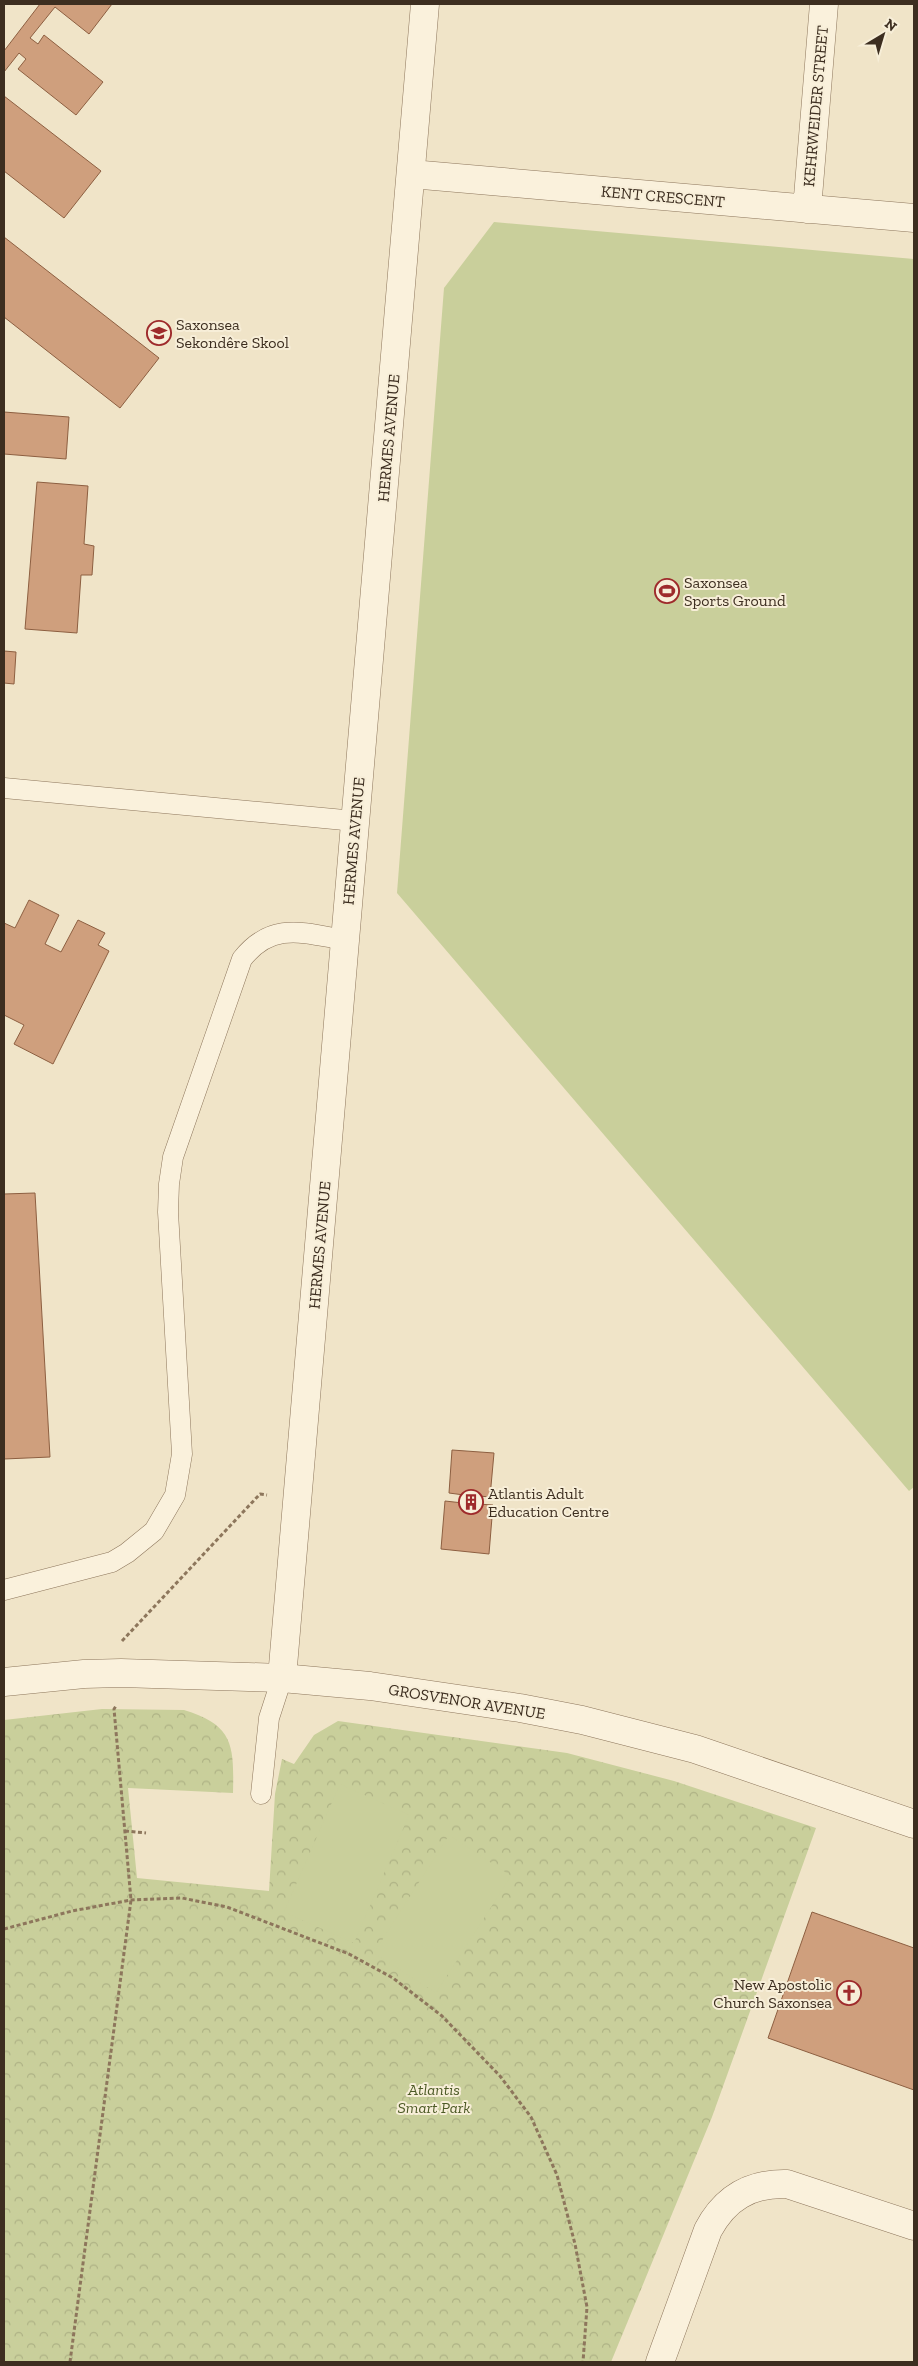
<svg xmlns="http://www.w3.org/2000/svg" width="918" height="2366" viewBox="0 0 918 2366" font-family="'Zilla Slab',serif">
<defs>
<pattern id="park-crowns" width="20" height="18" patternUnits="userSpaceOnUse" patternTransform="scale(1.25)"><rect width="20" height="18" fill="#c9cf9b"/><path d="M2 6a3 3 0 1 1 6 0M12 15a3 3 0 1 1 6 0" fill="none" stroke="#aeb285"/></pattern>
</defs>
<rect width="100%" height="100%" fill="#f0e4c8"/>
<path fill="url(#park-crowns)" d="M102 1709 184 1710C234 1725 234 1746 233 1793L128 1788 137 1878 269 1891 275 1794 282 1759 294 1764 314 1735 338 1721 567 1753 674 1781 816 1828 712 2117 611 2362H4V1720Z"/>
<path fill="#c9cf9b" d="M494 222 914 259V1487L909 1491 397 893 444 288Z
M340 1784 409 1815 354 1943 284 1912Z
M449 1835 511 1876 436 1993 374 1953Z"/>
<path fill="#cf9f7d" stroke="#8d5f41" d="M40 4H112L89 34 55 7 30 38 38 44 44 35 103 82 76 115 18 69 26 59 19 53 4 72V51Z
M4 96 101 171 64 218 4 171Z
M4 237 159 358 120 408 4 317Z
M4 412 69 417 66 459 4 454Z
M37 482 88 486 84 544 94 546 92 575H81L77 633 25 629Z
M4 651 16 652 14 684 4 683Z
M29 900 59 915 45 944 61 952 78 920 105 933 98 945 109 951 53 1064 14 1044 24 1025 4 1015V923L15 928Z
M35 1193 50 1457 4 1459V1194Z
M452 1450 494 1453 490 1497 479 1496 478 1504 493 1505 489 1554 441 1549 445 1501 463 1503 464 1495 449 1493Z
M812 1912 914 1948V2090L768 2038Z"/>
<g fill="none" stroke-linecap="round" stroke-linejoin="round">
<defs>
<path id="service" d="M4 788 355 821
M4 1590 112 1562 127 1553 154 1531 175 1495 182 1454 168 1212 169 1184 173 1157 242 959C272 921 303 933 345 940
M261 1794 269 1718 282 1678"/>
<path id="minor" d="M411 174 914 218
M807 209 824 4
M282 1678 425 4
M660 2362 708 2230C725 2198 750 2183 787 2184L914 2226"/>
<path id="tertiary" d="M4 1682 84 1674 121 1673 282 1678 370 1686 520 1708 582 1720 695 1749 914 1824"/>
</defs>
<use href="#service" stroke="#8d765c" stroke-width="21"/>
<use href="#minor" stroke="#8d765c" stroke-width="29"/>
<use href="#tertiary" stroke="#8d765c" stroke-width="29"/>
<path stroke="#8d765c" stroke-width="3" stroke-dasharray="4 2.5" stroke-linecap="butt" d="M122 1641 260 1494 267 1495
M125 1831 146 1833
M4 1929 72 1911 131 1900 182 1898 227 1907 349 1954 393 1978 442 2016 500 2076 531 2117 557 2175 575 2244 587 2307 583 2362
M70 2362 131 1900 114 1709 116 1706"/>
<use href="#service" stroke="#faf1dc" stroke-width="20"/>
<use href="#minor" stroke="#faf1dc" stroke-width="28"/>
<use href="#tertiary" stroke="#faf1dc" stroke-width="28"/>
</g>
<defs>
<symbol id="school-ring" viewBox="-11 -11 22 22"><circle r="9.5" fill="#f7eed8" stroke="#9e2a2b" stroke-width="1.5"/><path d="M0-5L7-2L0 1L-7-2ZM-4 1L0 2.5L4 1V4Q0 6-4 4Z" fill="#9e2a2b"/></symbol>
<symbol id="stadium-ring" viewBox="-11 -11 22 22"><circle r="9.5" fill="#f7eed8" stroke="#9e2a2b" stroke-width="1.5"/><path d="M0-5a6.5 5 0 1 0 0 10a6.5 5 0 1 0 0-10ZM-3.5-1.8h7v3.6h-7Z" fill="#9e2a2b"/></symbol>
<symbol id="building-ring" viewBox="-11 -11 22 22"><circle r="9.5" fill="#f7eed8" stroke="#9e2a2b" stroke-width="1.5"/><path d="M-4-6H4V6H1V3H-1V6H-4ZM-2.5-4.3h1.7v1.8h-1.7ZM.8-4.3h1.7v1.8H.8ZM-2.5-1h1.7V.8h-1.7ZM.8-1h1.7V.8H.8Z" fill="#9e2a2b"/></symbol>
<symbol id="church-ring" viewBox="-11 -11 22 22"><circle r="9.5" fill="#f7eed8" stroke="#9e2a2b" stroke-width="1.5"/><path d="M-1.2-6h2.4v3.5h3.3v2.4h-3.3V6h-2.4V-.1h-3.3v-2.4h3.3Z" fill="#9e2a2b"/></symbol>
</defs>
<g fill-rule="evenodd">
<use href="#school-ring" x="145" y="319" width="28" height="28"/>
<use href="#stadium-ring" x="653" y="577" width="28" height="28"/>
<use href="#building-ring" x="457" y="1488" width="28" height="28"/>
<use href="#church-ring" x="835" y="1979" width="28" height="28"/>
</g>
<g text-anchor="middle" stroke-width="4" stroke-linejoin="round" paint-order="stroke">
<g font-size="16" fill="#3d2e20" stroke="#f7eed8">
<text transform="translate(815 106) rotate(-85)" y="6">KEHRWEIDER STREET</text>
<text transform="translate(663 196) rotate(5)" y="6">KENT CRESCENT</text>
<text transform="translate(388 438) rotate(-85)" y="6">HERMES AVENUE</text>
<text transform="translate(353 841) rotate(-85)" y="6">HERMES AVENUE</text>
<text transform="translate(319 1245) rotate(-85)" y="6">HERMES AVENUE</text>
<text transform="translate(467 1701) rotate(9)" y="6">GROSVENOR AVENUE</text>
</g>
<g font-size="16" fill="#3d2e20" stroke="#f7eed8" text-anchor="start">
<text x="176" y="330">Saxonsea<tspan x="176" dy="18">Sekondêre Skool</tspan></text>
<text x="684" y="588">Saxonsea<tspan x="684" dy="18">Sports Ground</tspan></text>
<text x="488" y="1499">Atlantis Adult<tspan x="488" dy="18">Education Centre</tspan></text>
<text x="832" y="1990" text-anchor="end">New Apostolic<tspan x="832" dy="18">Church Saxonsea</tspan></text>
</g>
<g font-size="16" font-style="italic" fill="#4d5a26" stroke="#f7eed8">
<text x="434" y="2095">Atlantis<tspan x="434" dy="18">Smart Park</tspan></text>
</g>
</g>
<rect width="918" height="2366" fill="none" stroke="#3d2e20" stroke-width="10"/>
<g transform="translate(883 35) rotate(38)" stroke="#f7eed8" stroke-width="4" paint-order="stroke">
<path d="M0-4L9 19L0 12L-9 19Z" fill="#3d2e20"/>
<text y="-8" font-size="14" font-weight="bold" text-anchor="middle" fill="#3d2e20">N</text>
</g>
</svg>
